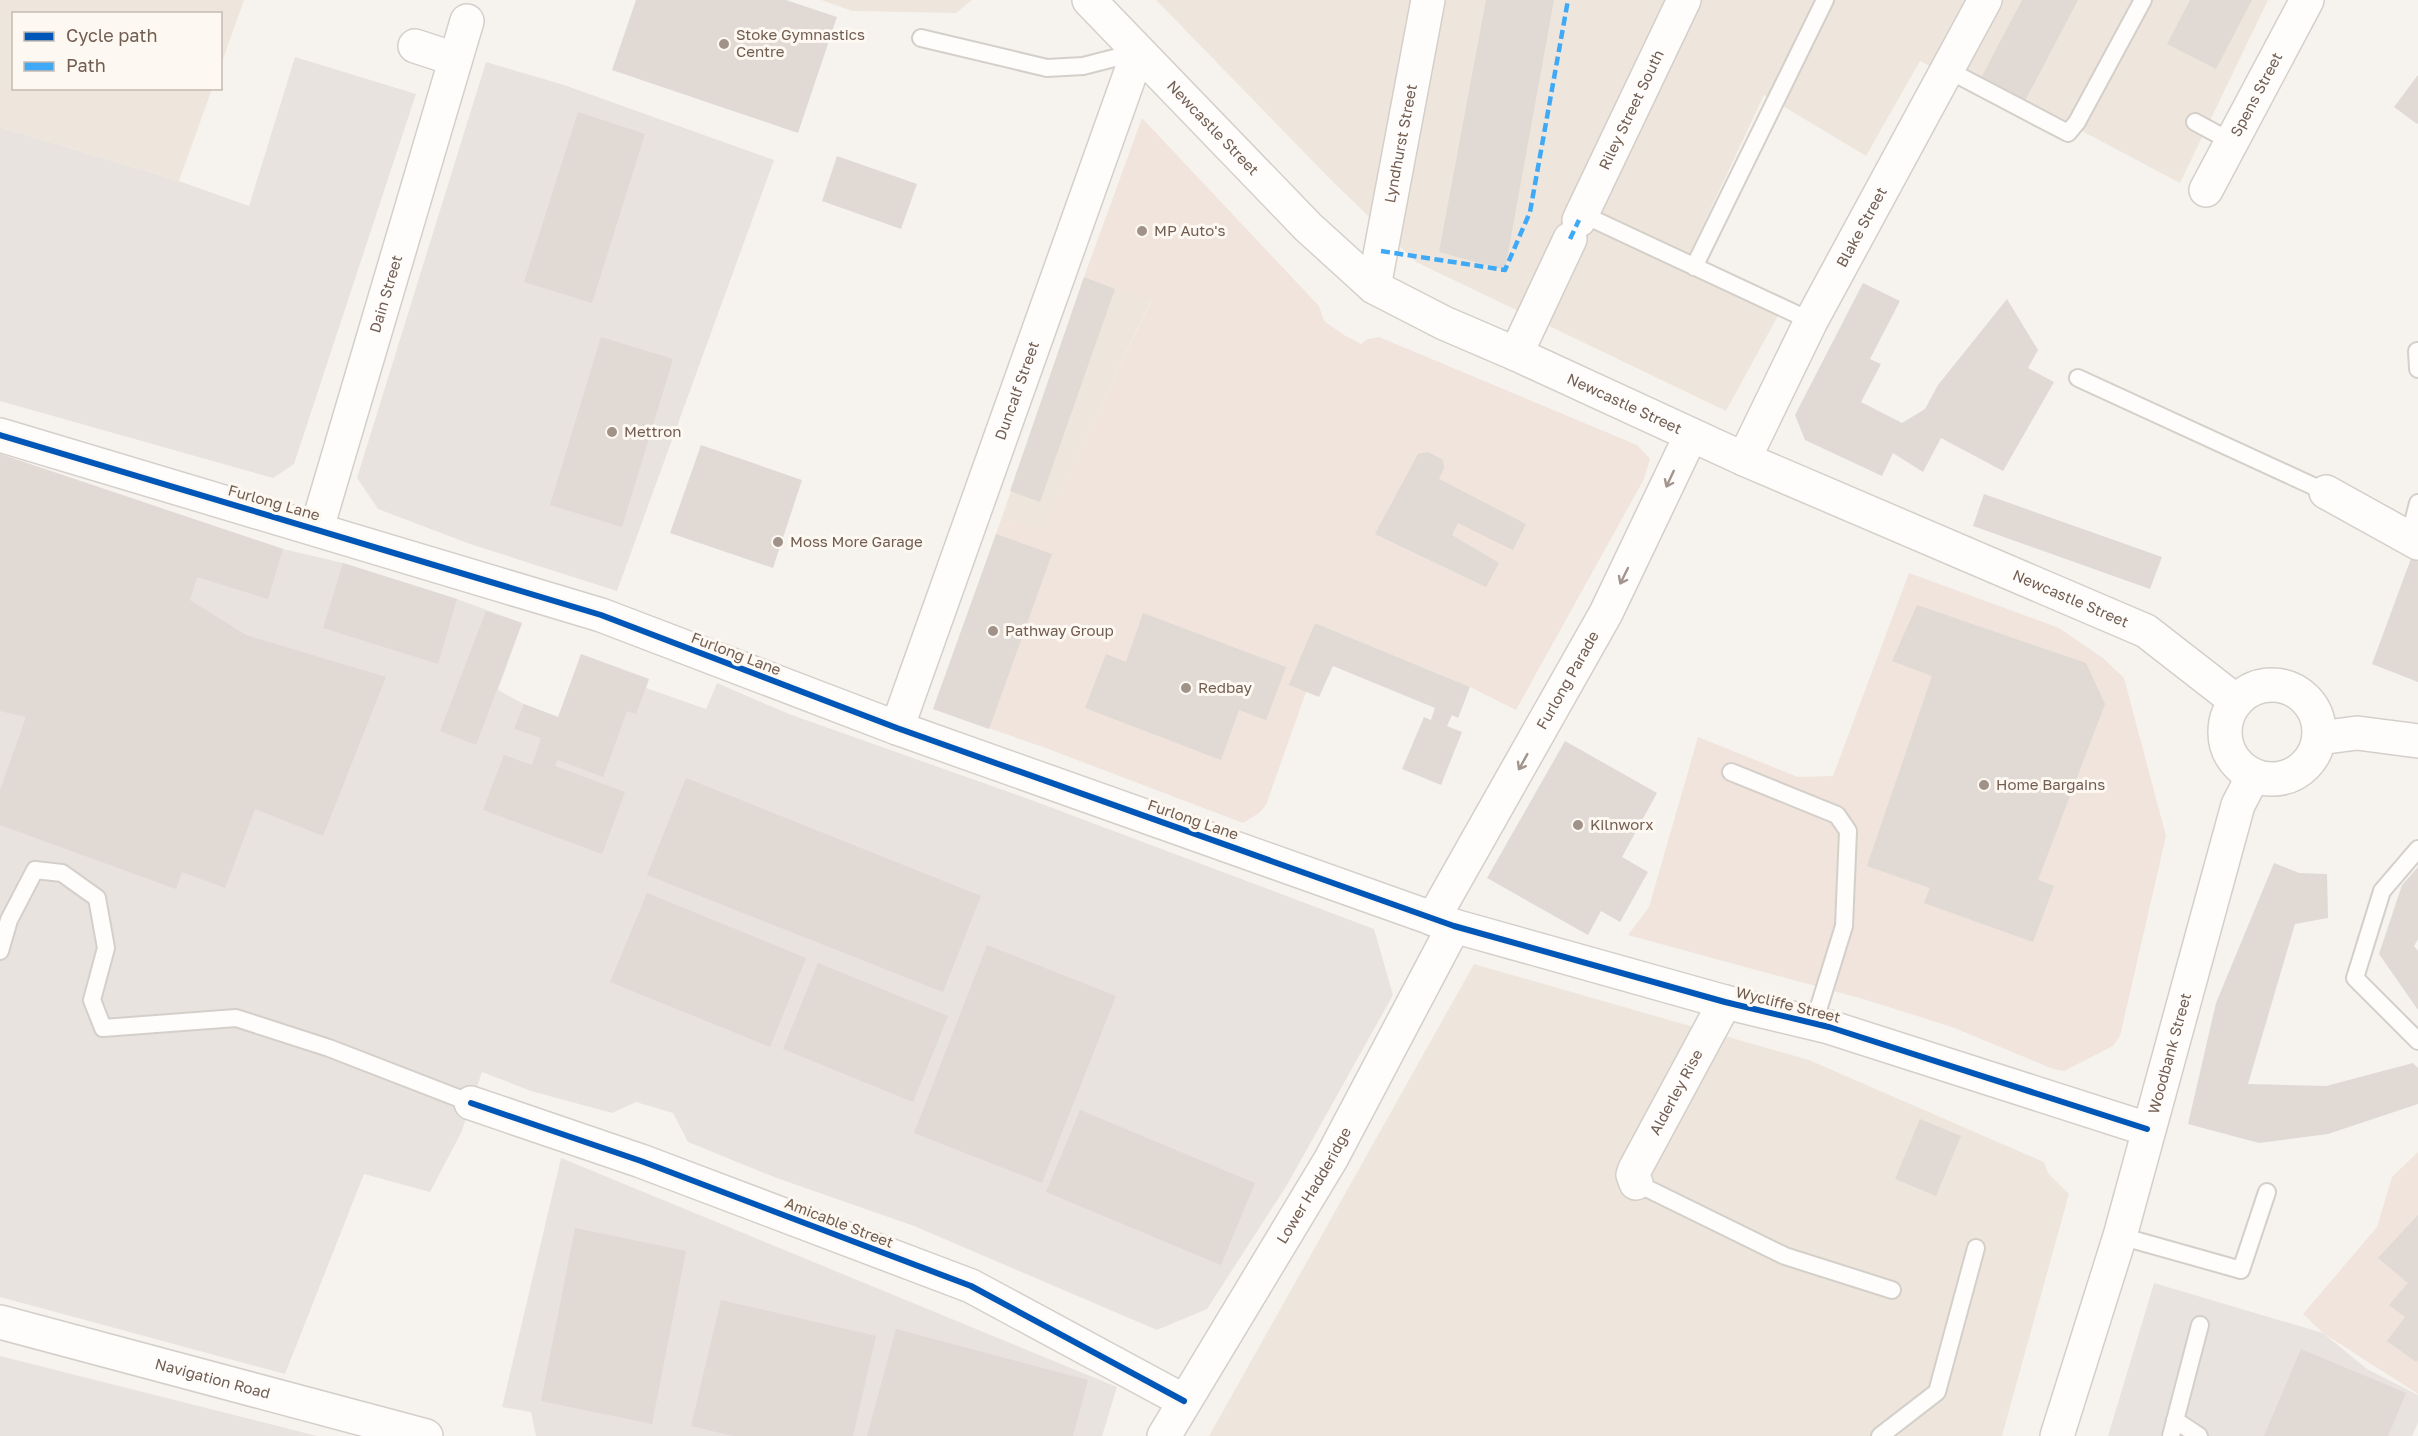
<svg xmlns="http://www.w3.org/2000/svg" width="2418" height="1436" viewBox="0 0 2418 1436" font-family="'Golos Text',sans-serif">
<rect width="100%" height="100%" fill="#f6f3ee"/>
<path fill="#eee6dd" d="M0 0H244L221 65 220 14H14V88L212 89 179 181 0 127Z
M821 0H972L956 13 852 11Z
M1156 0H2268L2180 183 2080 130 2073 142 1920 61 1866 156 1764 95 1683 268 1780 312 1726 411 1416 262 1332 181Z
M1084 277 1151 300 1042 531 1002 517Z
M1474 964 1809 1060 2044 1162 2048 1173 2069 1194 2002 1436H1209Z"/>
<path fill="#f0e4dd" d="M1142 118 1319 306 1324 321 1344 335 1361 344 1368 339 1379 337 1637 445 1650 459 1644 479 1516 710 1470 687 1315 623 1306 692 1266 805 1259 813 1243 823 1043 747 933 709 1002 517 1042 530 1151 301 1084 277Z
M1909 573 2059 628 2103 658 2124 678 2166 836 2120 1036 2113 1046 2064 1071 2053 1069 1952 1027 1863 999 1628 935 1649 907 1698 737 1798 777 1833 776Z
M2418 1152V1394L2323 1333 2303 1314 2377 1227 2392 1177Z"/>
<path fill="#e8e3df" d="M295 57 416 94 294 464 273 478 0 401V127L179 181 249 206Z
M486 62 564 85 774 160 617 591 470 544 378 509 357 478Z
M0 454 283 549 343 563 457 599 522 623 498 690 524 704 558 717 649 679 646 688 706 709 717 683 789 714 1034 801 1374 929 1393 995 1287 1185 1207 1309 1157 1330 914 1226 774 1177 688 1142 673 1113 636 1102 612 1113 531 1091 482 1072 461 1133 430 1192 364 1174 285 1374 0 1297Z
M561 1158 1117 1387 1102 1436H536L531 1412 502 1407Z
M2154 1283 2323 1333 2367 1369 2418 1395V1423L2412 1436H2108Z
M0 1356 317 1436H0Z"/>
<path fill="#e0d9d4" d="M636 0H786L837 17 798 133 612 70Z
M1486 0H1554L1505 270 1439 252Z
M2022 0H2078L2025 101 1981 78Z
M2190 0H2252L2216 69 2167 44Z
M2418 75V123L2417 124 2394 107Z
M578 112 645 134 592 303 524 282Z
M837 156 917 184 901 229 822 201Z
M1084 277 1115 289 1040 502 1010 491Z
M1863 283 1900 301 1870 359 1881 364 1861 402 1902 423 1925 409 1938 385 2007 299 2038 350 2028 368 2054 382 2003 471 1941 438 1923 472 1893 453 1882 476 1805 440 1795 415Z
M601 337 673 359 622 527 550 505Z
M701 445 802 480 773 568 670 533Z
M1428 452 1443 460 1444 468 1439 479 1526 524 1513 550 1458 523 1452 535 1499 563 1486 587 1375 534 1418 454Z
M0 454 283 549 268 599 197 577 190 600 246 635 386 677 323 836 255 809 225 888 182 872 176 889 0 825V790L26 717 0 711Z
M1984 494 2162 557 2150 589 1973 526Z
M996 534 1052 554 989 729 933 709Z
M2413 553 2418 555V682L2372 664Z
M343 563 457 599 438 664 323 628Z
M1917 605 2086 663 2105 704 2038 880 2054 886 2033 942 1924 903 1930 888 1867 866 1932 676 1892 661Z
M486 611 522 623 476 745 440 731Z
M1143 613 1286 667 1266 720 1239 710 1221 760 1085 708 1106 654 1126 662Z
M1315 623 1470 687 1458 718 1452 715 1447 726 1462 732 1441 785 1402 769 1424 717 1431 720 1435 708 1333 666 1319 697 1289 685Z
M581 654 649 679 636 714 627 711 603 777 558 760 555 766 625 792 602 854 483 810 504 755 532 765 541 738 514 729 524 704 558 717Z
M1565 741 1657 793 1622 857 1648 872 1620 922 1601 911 1588 935 1487 878Z
M686 778 981 896 943 992 647 875Z
M2274 863 2299 873 2327 874 2328 918 2295 924 2248 1084 2326 1086 2413 1063 2418 1068V1104L2328 1134 2259 1143 2188 1124 2216 1003Z
M2418 867V939L2414 946 2418 951V1010L2379 954 2402 885Z
M647 893 806 958 770 1047 610 982Z
M987 945 1116 996 1042 1183 914 1133Z
M818 963 948 1016 913 1102 783 1049Z
M1080 1110 1255 1183 1221 1265 1046 1192Z
M1920 1119 1961 1136 1936 1196 1895 1179Z
M2418 1215V1360L2416 1362 2387 1341 2405 1317 2389 1305 2408 1283 2378 1258Z
M575 1228 686 1251 652 1424 541 1401Z
M721 1300 876 1336 853 1436H733L691 1426Z
M896 1329 1088 1380 1073 1436H867Z
M2301 1349 2406 1393 2388 1436H2264Z"/>
<g fill="none" stroke-linecap="round" stroke-linejoin="round">
<defs>
<path id="service" d="M921 38 1047 68 1083 66 1138 52
M1948 70 2068 133 2077 122 2143 0
M2195 122 2232 142
M1582 214 1811 321
M1694 267 1825 0
M2417 351 2418 369
M2078 378 2326 492
M2409 538 2418 503
M1731 772 1837 815 1848 831 1844 926 1814 1023
M2418 849 2382 891 2355 978 2418 1041
M0 951 9 920 35 870 62 873 97 898 106 948 92 1000 103 1028 236 1018 329 1048 471 1103
M1636 1183 1785 1256 1892 1290
M2120 1236 2241 1270 2267 1192
M2175 1420 2199 1436
M1880 1436 1937 1392 1976 1248
M2171 1436 2200 1325"/>
<g id="minor">
<path d="M415 46 455 59"/>
<path id="s1" d="M2206 190 2307 0"/>
<path id="s2" d="M1579 220 1684 0"/>
<path id="s3" d="M1374 287 1428 0"/>
<path d="M1516 354 1570 239"/>
<path d="M0 435 601 615 897 728 1454 926 1725 1002 1829 1027 2147 1129"/>
<path id="s4" d="M1744 459 1811 321 1985 0"/>
<path d="M2326 492 2418 543"/>
<path id="s5" d="M317 528 467 21"/>
<path id="s6" d="M897 728 1138 52"/>
<path id="s7" d="M1433 919 1606 613 1691 435"/>
<path d="M471 1103 641 1161 971 1286 1184 1401"/>
<path id="s8" d="M1636 1183 1633 1175 1635 1169 1725 1002"/>
<path id="s9" d="M0 1322 426 1436"/>
<path id="s10" d="M1164 1436 1331 1159 1454 926"/>
</g>
<g id="secondary">
<path id="s11" d="M1089 0 1308 227 1374 287 1444 323 1516 354 1744 459 2146 631 2236 701"/>
<circle cx="2272" cy="732" r="47"/>
<path d="M2319 738 2357 733 2418 741"/>
<path id="s12" d="M2057 1436 2120 1236 2238 805 2253 776"/>
</g>
</defs>
<use href="#service" stroke="#d4cfc9" stroke-width="20"/>
<use href="#minor" stroke="#d4cfc9" stroke-width="36"/>
<use href="#secondary" stroke="#d4cfc9" stroke-width="36"/>
<use href="#service" stroke="#fefdfc" stroke-width="16"/>
<use href="#minor" stroke="#fefdfc" stroke-width="33"/>
<use href="#secondary" stroke="#fefdfc" stroke-width="33"/>
<path stroke="#3fa9f5" stroke-width="4.5" stroke-dasharray="9 4.5" stroke-linecap="butt" d="M1570 239 1579 220
M1381 251 1505 270 1530 212 1568 0"/>
<defs>
<path id="cycleway" d="M0 435 601 615 897 728 1454 926 1725 1002 1829 1027 2147 1129
M471 1103 641 1161 971 1286 1184 1401"/>
</defs>
<use href="#cycleway" stroke="#fdf8f1" stroke-width="10"/>
<use href="#cycleway" stroke="#0057b8" stroke-width="6"/>
</g>
<defs><path id="oneway-shaft" d="M-6 0H5M1.5-3L5.5 0L1.5 3" fill="none" stroke-width="1.6" stroke-linecap="round" stroke-linejoin="round" transform="scale(1.5)"/></defs>
<g stroke="#a3958d">
<use href="#oneway-shaft" transform="translate(1670 479) rotate(115)"/>
<use href="#oneway-shaft" transform="translate(1624 576) rotate(116)"/>
<use href="#oneway-shaft" transform="translate(1523 762) rotate(119)"/>
</g>
<g fill="#a09288" stroke="#fdf8f1" stroke-width="2">
<circle cx="724" cy="44" r="6"/>
<circle cx="1142" cy="231" r="6"/>
<circle cx="612" cy="432" r="6"/>
<circle cx="778" cy="542" r="6"/>
<circle cx="993" cy="631" r="6"/>
<circle cx="1186" cy="688" r="6"/>
<circle cx="1984" cy="785" r="6"/>
<circle cx="1578" cy="825" r="6"/>
</g>
<g text-anchor="middle" stroke-width="6" stroke-linejoin="round" paint-order="stroke">
<g font-size="15" fill="#725d51" stroke="#fdf8f1" text-anchor="start">
<text x="736" y="40">Stoke Gymnastics<tspan x="736" dy="17">Centre</tspan></text>
<text x="1154" y="236">MP Auto's</text>
<text x="624" y="437">Mettron</text>
<text x="790" y="547">Moss More Garage</text>
<text x="1005" y="636">Pathway Group</text>
<text x="1198" y="693">Redbay</text>
<text x="1996" y="790">Home Bargains</text>
<text x="1590" y="830">Kilnworx</text>
</g>
<g font-size="15" fill="#725d51" stroke="#fdf8f1">
<text dy="5" stroke="none"><textPath href="#s1" startOffset="108">Spens Street</textPath></text>
<text dy="5" stroke="none"><textPath href="#s2" startOffset="122">Riley Street South</textPath></text>
<text dy="5" stroke="none"><textPath href="#s11" startOffset="178">Newcastle Street</textPath></text>
<text dy="5" stroke="none"><textPath href="#s3" startOffset="146">Lyndhurst Street</textPath></text>
<text dy="5" stroke="none"><textPath href="#s4" startOffset="260">Blake Street</textPath></text>
<text dy="5" stroke="none"><textPath href="#s5" startOffset="244">Dain Street</textPath></text>
<text dy="5" stroke="none"><textPath href="#s6" startOffset="358">Duncalf Street</textPath></text>
<text dy="5" stroke="none"><textPath href="#s11" startOffset="681">Newcastle Street</textPath></text>
<text transform="translate(274 503) rotate(16)" y="5">Furlong Lane</text>
<text dy="5" stroke="none"><textPath href="#s11" startOffset="1168">Newcastle Street</textPath></text>
<text transform="translate(736 654) rotate(21)" y="5">Furlong Lane</text>
<text dy="5" stroke="none"><textPath href="#s7" startOffset="274">Furlong Parade</textPath></text>
<text transform="translate(1193 820) rotate(19)" y="5">Furlong Lane</text>
<text transform="translate(1788 1005) rotate(14)" y="5">Wycliffe Street</text>
<text dy="5" stroke="none"><textPath href="#s12" startOffset="399">Woodbank Street</textPath></text>
<text dy="5" stroke="none"><textPath href="#s8" startOffset="102">Alderley Rise</textPath></text>
<text dy="5" stroke="none"><textPath href="#s10" startOffset="292">Lower Hadderidge</textPath></text>
<text transform="translate(839 1223) rotate(21)" y="5">Amicable Street</text>
<text dy="5" stroke="none"><textPath href="#s9" startOffset="220">Navigation Road</textPath></text>
</g>
</g>
<rect x="12" y="12" width="210" height="78" fill="#fdf8f1" stroke="#c5bab1" stroke-width="1.5"/>
<rect x="24" y="32" width="30" height="9" fill="#0057b8" stroke="#c5bab1" stroke-width="1.5"/>
<text x="66" y="42" font-size="18" fill="#725d51">Cycle path</text>
<rect x="24" y="62" width="30" height="9" fill="#3fa9f5" stroke="#c5bab1" stroke-width="1.5"/>
<text x="66" y="72" font-size="18" fill="#725d51">Path</text>
</svg>
